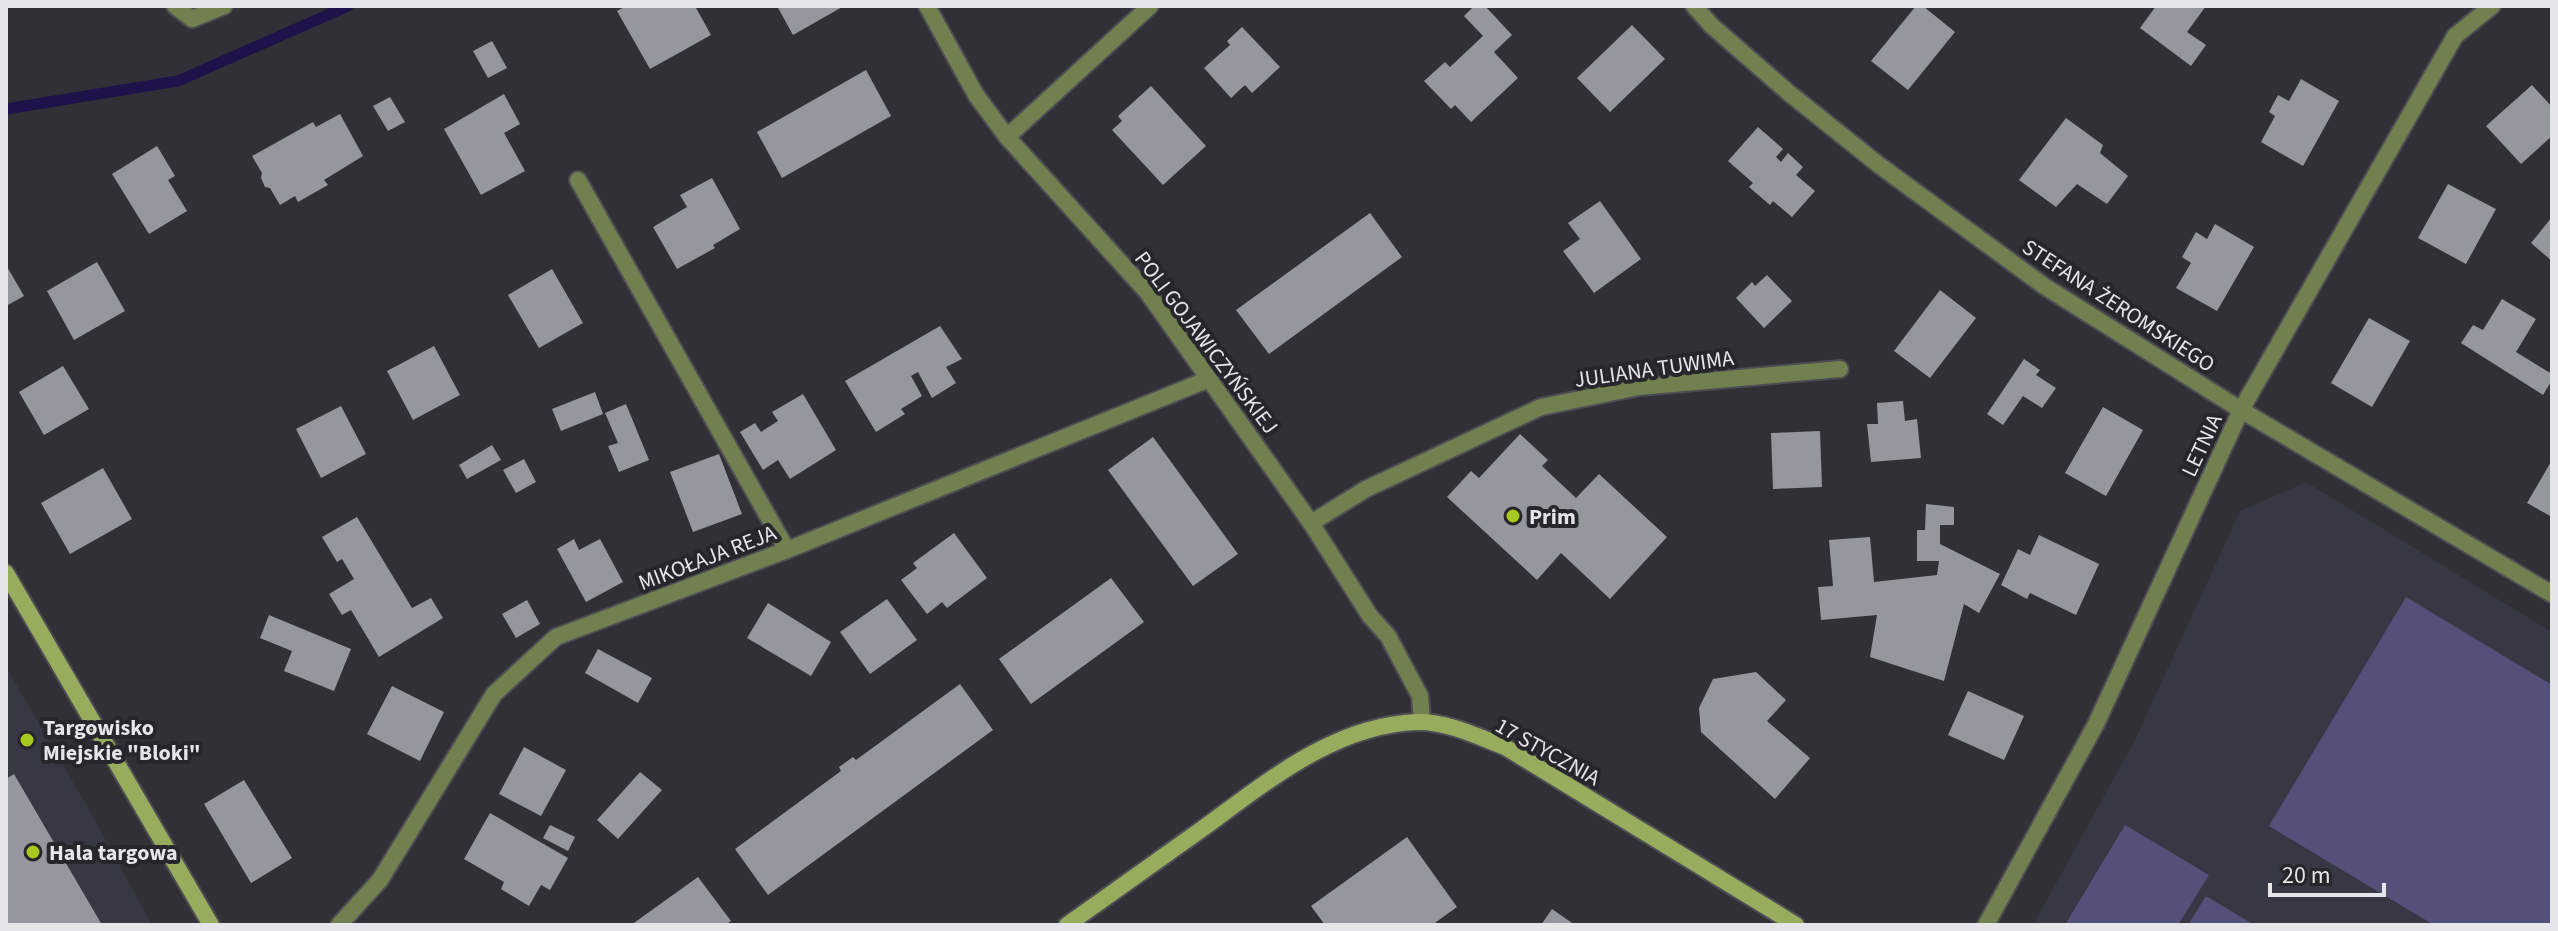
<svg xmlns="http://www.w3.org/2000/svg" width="2558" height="931" viewBox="0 0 2558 931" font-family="'Source Sans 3',sans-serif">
<rect width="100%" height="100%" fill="#303036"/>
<path fill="#383844" d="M2306 482 2552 632V925H2033L2135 740 2240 511Z
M6 667 91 813 152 925H6Z"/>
<path fill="#53517a" d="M2406 597 2552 685V925H2434L2269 826Z
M2125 825 2209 875 2178 925H2065Z
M2206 896 2254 925H2188Z"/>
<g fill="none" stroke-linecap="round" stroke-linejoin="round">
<path stroke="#1e124a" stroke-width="11" d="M6 109 178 81 348 6"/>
</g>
<path fill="#96969f" d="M626 6H695L711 35 650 69 617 11Z
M777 6H844L793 35Z
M1474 6H1485L1512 35 1494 52 1518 78 1471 122 1455 105 1451 109 1424 81 1445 62 1450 67 1483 36 1464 16Z
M1916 6H1923L1955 32 1908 90 1871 61Z
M2156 6H2206L2187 32 2206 45 2191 66 2140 28Z
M1632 25 1665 59 1610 112 1577 78Z
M1242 27 1280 67 1252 93 1245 85 1231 98 1204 68 1230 45 1227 41Z
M492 41 507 68 488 78 473 51Z
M866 70 891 116 782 178 757 132Z
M2301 79 2339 101 2303 166 2261 142 2275 116 2269 112 2278 95 2289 101Z
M2532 85 2552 107V136L2521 164 2486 126Z
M1151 86 1206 146 1163 185 1112 130 1122 121 1118 116Z
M504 94 520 124 504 133 525 171 481 195 444 129Z
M390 97 405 122 388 131 373 106Z
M340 114 363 156 324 180 328 185 298 202 295 196 280 205 270 188 265 187 261 178 262 173 252 156 313 122 316 127Z
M2066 118 2103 145 2100 153 2128 176 2107 204 2077 184 2056 207 2019 180Z
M1758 127 1783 149 1776 157 1781 162 1788 153 1803 167 1796 175 1815 191 1792 217 1773 201 1770 205 1749 187 1753 183 1728 161Z
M157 146 175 176 168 180 187 211 149 234 112 174Z
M712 178 740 229 713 245 715 248 677 269 653 227 687 207 680 195Z
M2448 184 2496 209 2466 264 2418 238Z
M1600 201 1641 259 1594 293 1563 251 1580 239 1568 223Z
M1370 213 1402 257 1269 354 1236 310Z
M2552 217V261L2531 243Z
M2215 224 2254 247 2217 311 2176 288 2191 263 2182 257 2196 232 2207 239Z
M97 262 125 311 74 340 47 291Z
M6 265 24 296 6 306Z
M552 269 583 323 539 348 508 295Z
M1767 275 1792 301 1764 328 1736 298 1752 282 1755 286Z
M1940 290 1976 318 1930 378 1894 351Z
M2502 299 2536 319 2516 352 2552 374V380L2543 395 2461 343 2473 325 2483 330Z
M2369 318 2410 341 2372 407 2331 383Z
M940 326 962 359 946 367 956 383 932 398 918 372 911 376 922 396 901 409 905 414 876 432 845 381Z
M434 346 460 395 413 420 387 371Z
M2024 359 2040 370 2036 375 2056 388 2042 408 2023 396 2003 425 1987 414Z
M63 366 89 409 44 435 19 392Z
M595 392 603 414 561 431 552 409Z
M803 394 836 450 790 479 778 460 763 470 740 432 755 423 761 432 778 421 772 412Z
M1903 401 1905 421 1917 419 1921 458 1871 462 1867 424H1878L1877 403Z
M626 404 649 460 619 472 608 446 618 443 605 413Z
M341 406 366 454 321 478 296 429Z
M2103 407 2143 430 2106 496 2065 473Z
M1820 431 1822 487 1773 489 1771 433Z
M1520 434 1548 460 1542 466 1576 498 1599 474 1667 537 1610 599 1561 553 1537 580 1447 497 1471 471 1479 478Z
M1153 437 1238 554 1193 586 1108 470Z
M492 445 501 460 467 479 459 465Z
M719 454 742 514 693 532 670 472Z
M524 459 536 482 516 493 503 470Z
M2552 460V517L2527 503Z
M103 468 132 519 70 554 41 503Z
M1926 504 1954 507V525H1940V544L2000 574 1979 613 1964 604 1944 681 1870 657 1877 615 1821 620 1818 587 1833 586 1829 540 1870 537 1874 582 1937 575 1939 561H1917V530H1925Z
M357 517 412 608 431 598 443 618 379 657 351 610 342 615 329 594 354 579 342 559 337 562 322 537Z
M954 533 987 578 947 608 942 602 927 614 901 580 917 568 913 563Z
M2039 535 2099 564 2076 615 2030 593 2027 599 2001 585 2018 549 2030 555Z
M574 539 579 550 600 539 623 582 586 602 557 549Z
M1111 578 1144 622 1031 704 999 659Z
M887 599 917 640 870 674 840 632Z
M527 600 540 624 516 638 502 614Z
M768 603 831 642 811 676 747 638Z
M269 615 351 649 334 691 284 671 292 651 260 638Z
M598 649 652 678 638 703 585 673Z
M1756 672 1786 700 1767 721 1810 758 1775 799 1701 732 1699 708 1713 679Z
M960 684 993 730 768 895 735 849 841 771 839 767 853 757 856 760Z
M392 686 444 712 420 761 367 734Z
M1968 691 2024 716 2004 760 1948 735Z
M524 747 566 770 541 816 499 794Z
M640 772 662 790 618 839 597 820Z
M14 774 102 925H6V779Z
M244 780 292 858 251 883 204 804Z
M490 813 568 858 550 890 541 885 529 906 501 889 504 882 464 859Z
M550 825 575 837 568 851 543 838Z
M1407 837 1457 907 1432 925H1325L1311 906Z
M698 877 731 921 725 925H631Z
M1552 909 1575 925H1541Z"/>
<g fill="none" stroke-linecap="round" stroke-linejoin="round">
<defs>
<path id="lane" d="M578 180 787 550"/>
<path id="street" d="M175 6 192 19 224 6
M927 6 976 95 1007 137 1148 293 1311 523 1370 616 1388 636 1420 696 1422 722
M1694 6 1712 26 1789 93 1879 165 2044 286 2241 410 2552 594
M1007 137 1150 6
M1311 523 1366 489 1541 407 1639 387 1840 369
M339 925 380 880 494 694 556 637 787 550 1209 379
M1986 925 2096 724 2241 410 2455 36 2492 6"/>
<path id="secondary" d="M6 573 211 925
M1067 925C1112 893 1157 861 1202 829 1267 782 1334 725 1417 722 1446 721 1479 737 1505 747L1796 925"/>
</defs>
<use href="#lane" stroke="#4d4d53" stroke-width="20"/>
<use href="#street" stroke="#4d4d53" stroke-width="20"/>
<use href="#secondary" stroke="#4d4d53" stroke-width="20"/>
<use href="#lane" stroke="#72804f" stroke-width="16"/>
<use href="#street" stroke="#72804f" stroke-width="16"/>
<use href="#secondary" stroke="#97ac5d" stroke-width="16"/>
</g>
<g fill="#a7c81f" stroke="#26262c" stroke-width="3">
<circle cx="1513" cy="516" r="8"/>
<circle cx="27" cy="740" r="8"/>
<circle cx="33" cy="852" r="8"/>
</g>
<g text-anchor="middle" stroke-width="8" stroke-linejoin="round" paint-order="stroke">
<g font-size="22" fill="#e5e5ea" stroke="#26262c">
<text transform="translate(2119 305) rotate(33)" y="8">STEFANA ŻEROMSKIEGO</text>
<text transform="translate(1207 342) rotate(53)" y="8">POLI GOJAWICZYŃSKIEJ</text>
<text transform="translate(1654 368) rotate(-8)" y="8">JULIANA TUWIMA</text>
<text transform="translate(2201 445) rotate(-65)" y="8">LETNIA</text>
<text transform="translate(707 557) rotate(-21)" y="8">MIKOŁAJA REJA</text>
<text transform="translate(1548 751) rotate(29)" y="8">17 STYCZNIA</text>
</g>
<g font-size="22" font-weight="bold" fill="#e5e5ea" stroke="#26262c" text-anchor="start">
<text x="1529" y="524">Prim</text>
<text x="43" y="735">Targowisko<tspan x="43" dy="25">Miejskie "Bloki"</tspan></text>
<text x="49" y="860">Hala targowa</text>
</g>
</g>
<rect width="2558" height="931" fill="none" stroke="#e5e5ea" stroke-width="16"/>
<path d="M2270 883v12h114v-12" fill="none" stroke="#e5e5ea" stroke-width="4"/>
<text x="2282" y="883" font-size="24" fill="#e5e5ea" stroke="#26262c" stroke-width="6" paint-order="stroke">20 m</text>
</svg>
